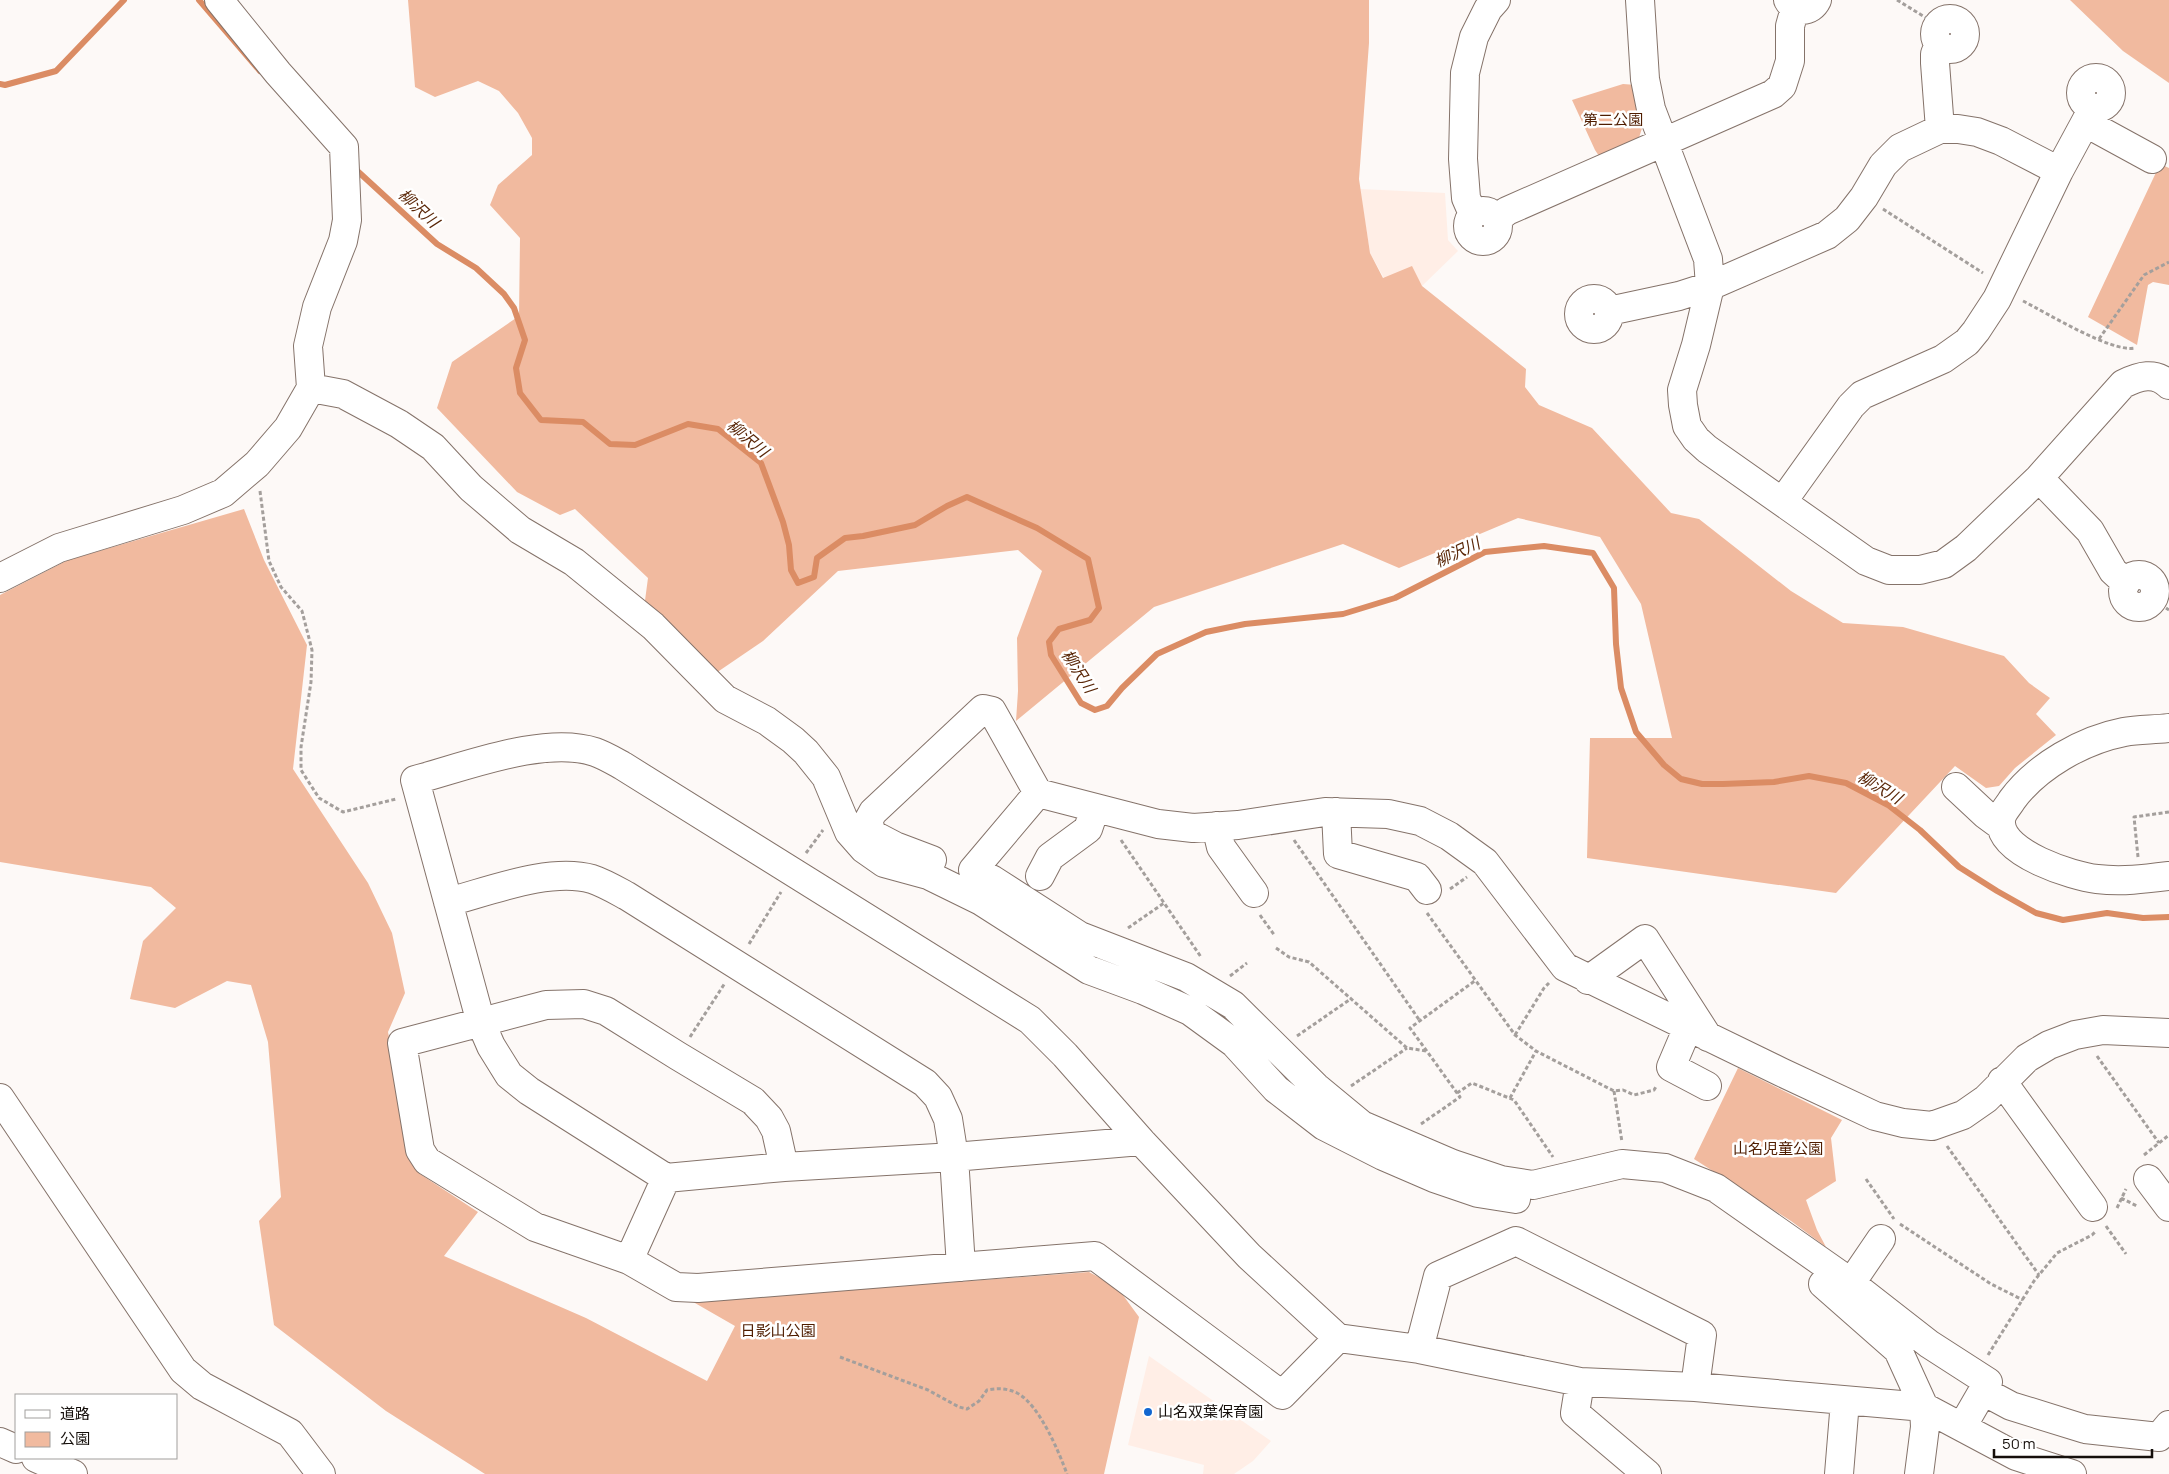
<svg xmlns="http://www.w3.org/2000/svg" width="2169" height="1474" viewBox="0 0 2169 1474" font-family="Manrope,'Noto Sans JP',sans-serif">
<rect width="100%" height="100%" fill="#fdf9f7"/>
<path fill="#ffeee6" d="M1360 189 1445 193 1448 240 1458 251 1422 286 1384 278 1370 253Z
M1149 1356 1271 1441 1253 1461 1234 1474H1203L1204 1465 1128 1445Z"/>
<path fill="#f1ba9f" d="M408 0H1369V43L1359 179 1370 253 1383 278 1412 266 1422 286 1526 369 1525 387 1539 405 1592 428 1671 513 1699 519 1791 591 1843 623 1903 627 2004 656 2029 683 2050 698 2036 714 2056 735 2015 768 1999 786 1986 788 1955 766 1836 893 1587 858 1590 738H1672L1641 604 1600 537 1518 518 1399 568 1343 544 1154 607 1016 721 1018 691 1017 638 1042 571 1018 550 838 571 763 641 716 673 644 608 648 578 575 509 560 515 517 492 437 408 452 362 519 316 520 238 490 205 498 185 532 155V138L518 113 499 91 478 81 435 97 415 87Z
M2070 0H2169V83L2123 51Z
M1623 84 1636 85 1643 125 1637 144 1601 159 1595 150 1572 100Z
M2160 164 2169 168V285L2153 282 2148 285 2137 345 2088 317Z
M244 509 264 560 307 645 293 769 368 883 392 933 405 993 388 1032 411 1151 420 1174 478 1212 444 1256 586 1318 707 1381 735 1326 681 1295 875 1282 942 1283 1089 1272 1117 1287 1139 1317 1104 1474H485L386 1411 274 1325 259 1221 281 1197 268 1042 251 985 227 981 175 1008 130 999 143 941 176 908 151 887 0 862V595L68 560Z
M1738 1068 1842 1120 1831 1138 1836 1181 1806 1200 1817 1230 1826 1247 1791 1221 1694 1159Z"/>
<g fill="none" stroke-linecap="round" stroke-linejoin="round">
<path stroke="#db8c64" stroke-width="6" d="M199 0 260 71
M0 84 5 85 56 71 124 0
M352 166 437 244 476 268 504 294 514 308 525 340 516 368 520 393 541 420 583 422 610 444 635 445 688 424 718 429 761 463 783 522 789 545 791 570 798 583 814 577 817 558 845 538 863 536 915 525 947 506 967 497 1037 528 1088 559 1099 608 1090 620 1059 629 1049 642 1051 655 1081 703 1095 710 1107 706 1122 688 1157 654 1206 632 1245 624 1343 614 1395 598 1485 552 1544 546 1593 553 1614 588 1616 644 1621 688 1636 732 1664 765 1681 779 1702 784H1723L1774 782 1809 776 1846 783 1888 805 1920 830 1959 867 1997 891 2036 913 2063 920 2107 913 2143 918 2169 917"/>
<defs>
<path id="minor" d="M1640 0 1645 79 1651 109 1708 259 1710 286 1696 345 1682 390 1683 405 1687 426 1696 439 1707 449 1866 561 1889 570H1920L1944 564 1966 548 2039 478 2123 384C2139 376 2155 371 2169 385
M1788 0C1795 13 1811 13 1817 0
M1935 34a15 15 0 1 1 30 0a15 15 0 1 1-30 0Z
M1939 44 1935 54V63L1940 129
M2081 93a15 15 0 1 1 30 0a15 15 0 1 1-30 0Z
M2086 123 2152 159
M1468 226a15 15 0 1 1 30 0a15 15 0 1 1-30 0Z
M1473 214 1466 198 1463 159 1465 73 1474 37 1488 9 1496 0
M1497 219 1507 211 1773 94 1782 86 1790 61V26L1795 8
M1579 314a15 15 0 1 1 30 0a15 15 0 1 1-30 0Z
M1609 311 1679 296 1710 286 1827 235 1847 219 1864 197 1883 165 1900 148 1940 129H1958L1977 132 2001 141 2059 171
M311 388 343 394 399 424 433 447 471 488 520 530 574 562 653 626 725 699 767 721 793 740 806 752 826 777 849 832 864 849 884 863 928 875 981 901 1089 970 1143 990 1190 1011 1234 1043 1276 1089 1324 1126 1383 1156 1434 1178 1478 1193 1516 1199
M2039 478 2090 531 2113 571 2126 583
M1783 501 1851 406 1862 395 1943 359 1967 342 1976 331 1997 299 2059 171 2093 108
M2123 591a16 16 0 1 1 32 0a16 16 0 1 1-32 0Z
M0 578 59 548 183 510 223 493 257 464 288 428 311 388 308 346 317 307 343 241 347 220 344 147 278 73 219 0
M2169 728C2154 730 2138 729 2124 732 2083 740 2037 766 2012 800 2008 807 2000 814 2001 823 2002 854 2072 876 2097 879 2121 882 2145 879 2169 876
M1956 787 1986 815 2001 826
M1336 812 1338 854 1417 877 1427 890
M1216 826 1221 847 1254 893
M932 860 895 846 872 834 868 821 873 812 983 709 992 711 1038 793
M1040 876 1050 857 1088 829 1095 808
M448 902C490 891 550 867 592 879 604 883 616 890 627 896L925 1083 938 1097 948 1119 954 1157 961 1267
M1588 980 1645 939 1708 1037
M1688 1027 1671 1067 1707 1086
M2002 1081 2093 1207
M0 1098 183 1370 202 1386 290 1433 321 1474
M1141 1141 954 1157 784 1167 666 1178 529 1091 509 1075 491 1046 481 1023 415 780C465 767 545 735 595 752 604 755 614 761 623 766L1030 1020 1065 1055 1141 1141 1249 1256 1338 1338 1419 1349 1580 1382 1695 1387 1924 1407 2016 1456 2072 1474
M784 1167 776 1131 769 1118 753 1101 678 1056 606 1011 584 1004 546 1005 402 1043 420 1150 427 1161 535 1227 629 1260 676 1287 698 1288 1095 1256 1282 1395 1338 1338
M2148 1179 2169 1207
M629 1260 666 1178
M1851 1283 1881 1239
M1823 1284 1898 1350 1924 1407 1925 1427 1919 1474
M1419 1349 1438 1276 1516 1241 1702 1335 1695 1387
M1580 1382 1575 1413 1647 1474
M1983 1391 2011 1406 2085 1429 2159 1437 2169 1425
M1962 1427 1988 1382 1929 1344 1843 1277 1716 1188 1665 1168 1622 1164 1533 1185 1501 1180 1453 1164 1362 1125 1316 1087 1233 1005 1186 977 1080 936 993 880 973 870 1038 793 1158 824 1193 828 1238 825 1325 812 1388 814 1420 821 1449 836 1485 862 1565 967 1781 1072 1875 1116 1903 1123 1932 1126 1963 1115 1986 1099 2027 1058 2049 1045 2075 1035 2103 1030 2169 1033
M0 1442 16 1449
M36 1458 73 1474
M1839 1474 1845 1401"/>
</defs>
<use href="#minor" stroke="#85736a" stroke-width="30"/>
<path stroke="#a49f9c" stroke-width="3" stroke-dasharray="4 2.5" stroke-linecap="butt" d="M1897 0 1928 19
M1883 209 1983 273
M2023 301C2047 313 2112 353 2135 348
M2099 339 2144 275 2169 262
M260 491 269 561 281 587 302 611 312 650 311 682 301 747V770L319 798 343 812 396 799
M2166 608 2169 610
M1121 840 1201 957
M1294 840 1420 1021
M806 853 823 830
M2138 857 2134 817 2169 812
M1450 889 1467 877
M1427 913 1515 1035 1536 1051 1614 1091 1623 1090 1634 1095 1654 1090 1657 1085
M1260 915 1275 936
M1128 928 1164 903
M749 944 781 892
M1276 948 1289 957 1309 962 1407 1048 1426 1051
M1230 976 1247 963
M1515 1035 1544 988 1549 983
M1297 1036 1352 998
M690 1037 725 983
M2097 1056 2159 1143
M1351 1086 1407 1048
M1614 1091 1622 1142
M1457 1093 1472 1083 1514 1100 1553 1157
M1510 1098 1536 1051
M1421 1124 1460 1097 1410 1028 1476 980
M1947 1146 2039 1275
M2144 1155 2169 1135
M1866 1179 1894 1219
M2121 1198 2137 1206
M2117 1208 2126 1189
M1900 1224 1991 1284 2023 1300
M2106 1226 2126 1254
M1988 1355 2034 1281 2057 1253 2092 1235 2096 1231
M840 1357 928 1390 959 1407 967 1409 979 1401 987 1390C997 1388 1007 1388 1017 1393 1039 1404 1059 1452 1067 1474"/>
<use href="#minor" stroke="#fff" stroke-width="28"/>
</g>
<circle fill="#1266d0" stroke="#fff" stroke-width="2" cx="1148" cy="1412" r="5"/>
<g text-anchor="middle" stroke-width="5" stroke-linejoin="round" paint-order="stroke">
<g font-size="15" fill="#4f1d00" stroke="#fff">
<text x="1613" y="125">第二公園</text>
<text x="1778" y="1154">山名児童公園</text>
<text x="778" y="1336">日影山公園</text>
</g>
<g font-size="15" fill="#150f0b" stroke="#fff" text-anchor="start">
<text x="1158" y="1417">山名双葉保育園</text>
</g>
<g font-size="16" font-style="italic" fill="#5a2708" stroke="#fff">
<text transform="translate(419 208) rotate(43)" y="6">柳沢川</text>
<text transform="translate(748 438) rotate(40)" y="6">柳沢川</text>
<text transform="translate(1457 552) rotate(-25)" y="6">柳沢川</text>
<text transform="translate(1079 671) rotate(57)" y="6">柳沢川</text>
<text transform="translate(1880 787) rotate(31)" y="6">柳沢川</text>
</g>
</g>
<rect x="15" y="1394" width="162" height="65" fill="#ffffff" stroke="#a19f9d"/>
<rect x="25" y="1410" width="25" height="8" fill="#ffffff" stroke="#a19f9d"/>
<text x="60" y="1419" font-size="15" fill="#150f0b">道路</text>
<rect x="25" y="1432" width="25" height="15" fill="#f1ba9f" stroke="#a19f9d"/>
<text x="60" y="1444" font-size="15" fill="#150f0b">公園</text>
<path d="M1994 1449v8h158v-8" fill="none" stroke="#150f0b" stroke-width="2.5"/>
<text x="2002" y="1449" font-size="15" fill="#150f0b" stroke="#ffffff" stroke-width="4" paint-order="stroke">50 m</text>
</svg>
